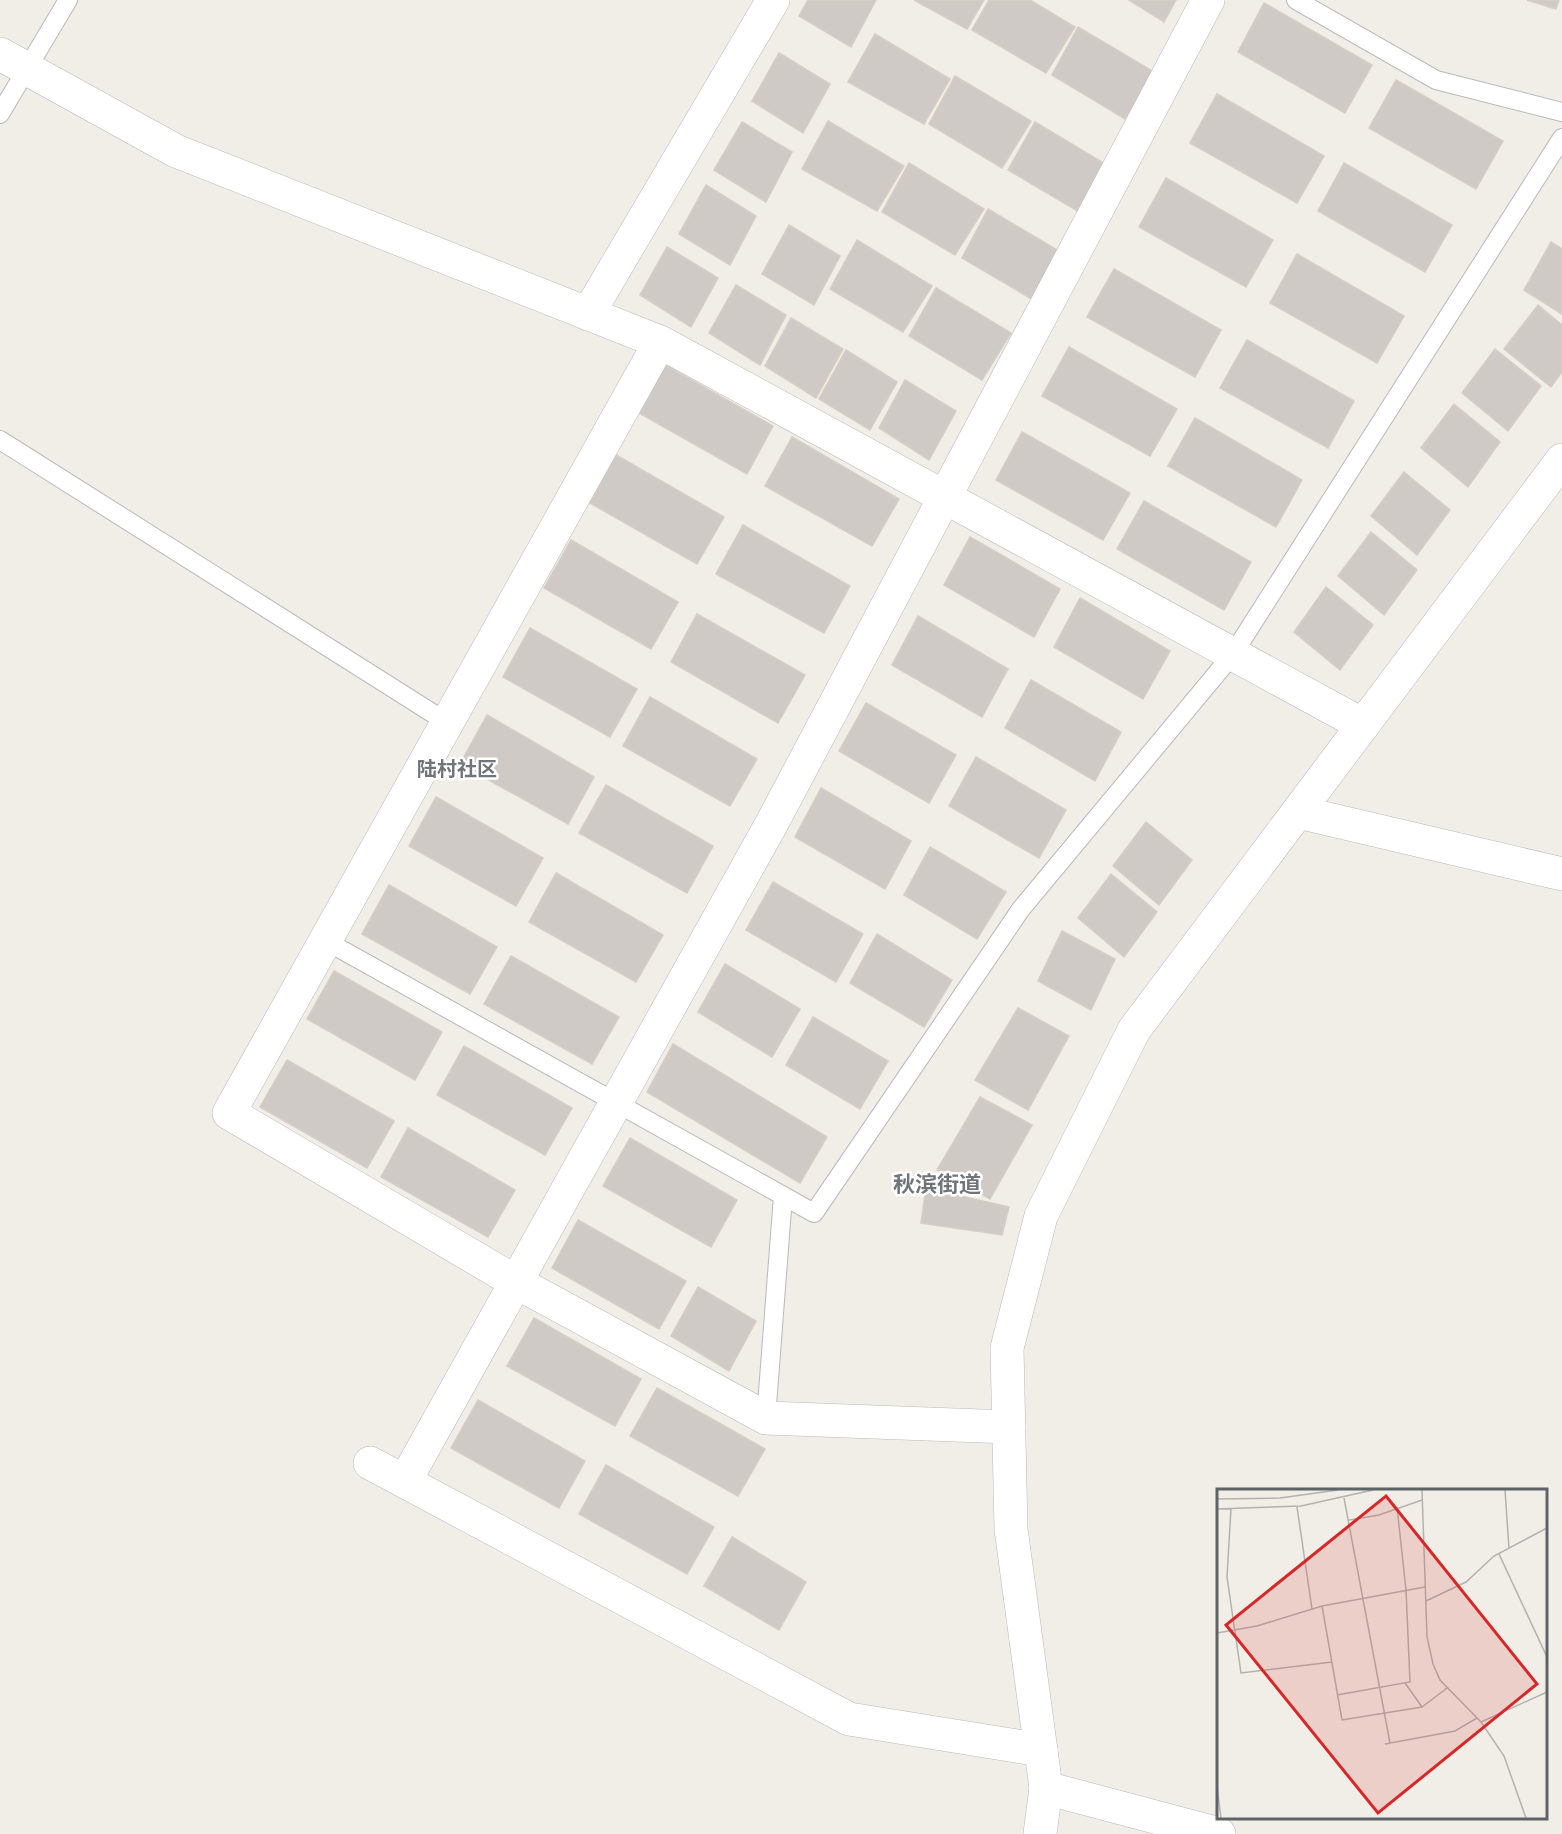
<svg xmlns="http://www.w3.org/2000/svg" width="1562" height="1834" viewBox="0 0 1562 1834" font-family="'Fira Sans Condensed','Noto Sans SC',sans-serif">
<rect width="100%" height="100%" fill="#f1ede7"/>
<path fill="#cfcac5" stroke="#d6cec4" stroke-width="1.5" d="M808 0H876L851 47 799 16Z
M914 0H984L967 29Z
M989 0H1030L1075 27 1046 73 972 30Z
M1129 0H1176L1164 22Z
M1527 0H1559L1556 9Z
M1264 3 1372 65 1345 113 1238 52Z
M1078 27 1154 72 1125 119 1052 75Z
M875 34 950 79 924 124 848 82Z
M779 53 830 84 803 133 752 101Z
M955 76 1031 121 1002 168 929 124Z
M1396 80 1503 141 1476 189 1369 128Z
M1217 94 1324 156 1297 203 1190 143Z
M828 121 904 166 877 211 802 169Z
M742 122 792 152 766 202 714 170Z
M1035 122 1110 167 1081 213 1008 170Z
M909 163 984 209 955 255 882 212Z
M1344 163 1452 225 1425 272 1318 211Z
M1166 178 1273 240 1246 287 1139 227Z
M706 185 756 216 730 265 679 234Z
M988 209 1064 254 1035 301 962 258Z
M789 225 840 256 814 305 762 274Z
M857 240 932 286 903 332 830 289Z
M1551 242 1562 249V314L1524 290Z
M667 247 718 278 691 327 640 295Z
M1297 254 1404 316 1377 363 1270 303Z
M1114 269 1221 330 1195 377 1087 317Z
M736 285 786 315 760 365 709 333Z
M936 288 1011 333 982 380 909 336Z
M1538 305 1562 325V372L1551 387 1504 349Z
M791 318 843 349 816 398 765 366Z
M1247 340 1354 401 1328 448 1220 388Z
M1069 347 1177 409 1150 456 1042 396Z
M1495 349 1541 386 1508 431 1462 393Z
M846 350 897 382 870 430 819 399Z
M665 365 773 426 747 474 639 413Z
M905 380 956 411 929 460 879 428Z
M1454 404 1500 442 1468 487 1421 448Z
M1195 418 1302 480 1276 527 1168 466Z
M1022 432 1130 493 1103 540 996 480Z
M792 437 899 499 872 546 765 486Z
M616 455 724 517 697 564 590 503Z
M1404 472 1450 510 1417 555 1371 516Z
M1144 501 1251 562 1224 610 1117 549Z
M743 525 850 586 824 633 716 574Z
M1371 532 1417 570 1384 615 1338 576Z
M970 537 1060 589 1034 637 944 585Z
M571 540 678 602 651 649 544 588Z
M1326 587 1373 625 1340 670 1294 632Z
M1080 598 1170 651 1143 699 1054 647Z
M697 614 805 675 778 723 671 662Z
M918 616 1008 669 982 717 892 665Z
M530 628 637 689 610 737 503 677Z
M1031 680 1121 732 1095 781 1005 728Z
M650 697 757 759 730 806 623 746Z
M866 703 956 755 929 803 839 751Z
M487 715 594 777 568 824 460 764Z
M976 757 1066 810 1039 858 949 806Z
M606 785 713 846 687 893 579 833Z
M821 788 911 841 885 889 795 837Z
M436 797 543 858 516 906 409 846Z
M1146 822 1192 860 1159 905 1113 866Z
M930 847 1006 892 977 939 904 895Z
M556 873 663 935 636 982 529 922Z
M1111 874 1157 912 1124 957 1078 918Z
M773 882 863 934 836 982 746 930Z
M389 885 497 947 470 994 362 934Z
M1062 931 1115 959 1091 1010 1038 981Z
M877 934 952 980 924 1027 850 983Z
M511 956 619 1017 592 1064 484 1004Z
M725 964 800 1009 772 1057 698 1012Z
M334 971 442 1032 415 1080 307 1019Z
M1018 1008 1069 1036 1028 1110 975 1080Z
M813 1017 888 1061 860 1109 786 1065Z
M673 1044 827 1137 800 1183 647 1092Z
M464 1046 572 1108 545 1155 437 1095Z
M287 1060 394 1121 367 1168 260 1107Z
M980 1097 1032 1125 990 1199 937 1170Z
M408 1128 515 1190 488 1237 381 1177Z
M630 1138 737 1200 711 1247 603 1186Z
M926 1188 1009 1207 1002 1235 921 1223Z
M578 1220 686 1281 659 1329 552 1268Z
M698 1287 756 1321 729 1371 671 1336Z
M534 1318 641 1379 615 1426 507 1366Z
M657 1388 765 1449 738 1496 630 1436Z
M478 1400 585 1461 559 1508 451 1448Z
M606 1465 714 1527 687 1574 579 1514Z
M732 1537 806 1582 779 1630 704 1586Z"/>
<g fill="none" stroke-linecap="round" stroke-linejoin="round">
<defs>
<path id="lane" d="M1296 0 1436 80 1562 112
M0 114 68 0
M0 440 448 723
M326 941 814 1213 1021 909 1233 654 1562 138
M766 1418 783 1196"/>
<path id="street" d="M0 54 176 151 660 342 1363 725
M588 314 773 0
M660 342 229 1113 516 1282 766 1418 1009 1427
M1298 812 1562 874
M370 1463 849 1719 1041 1750
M405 1481 772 823 1208 0
M1046 1788 1219 1834"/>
<path id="secondary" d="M1040 1834 1046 1788 1011 1529 1007 1348 1041 1216 1134 1030 1562 460"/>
</defs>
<use href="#lane" stroke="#b7babd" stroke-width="20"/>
<use href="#street" stroke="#b7babd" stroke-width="34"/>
<use href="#secondary" stroke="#b5babe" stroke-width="34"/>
<use href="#lane" stroke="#fff" stroke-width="18"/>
<use href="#street" stroke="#fff" stroke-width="33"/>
<use href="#secondary" stroke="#fff" stroke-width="33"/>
</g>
<g text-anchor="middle" stroke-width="5" stroke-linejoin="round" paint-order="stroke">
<g font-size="20" font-weight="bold" fill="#6f7579" stroke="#fff">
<text x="457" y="776">陆村社区</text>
</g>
<g font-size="22" font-weight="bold" fill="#6f7579" stroke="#fff">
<text x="937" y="1192">秋滨街道</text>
</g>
</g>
<g transform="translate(1217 1489)">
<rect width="330" height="330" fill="#f1ede7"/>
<path fill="none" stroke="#b2b2b0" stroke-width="1.5" d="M205 1 210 148 216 175 223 191 264 233 287 267 309 329M288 1 292 59M127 9 173 254M0 10 63 9 121 1M80 18 95 120M14 19 10 88 24 184 115 173M0 20 84 17 156 1M132 31 162 26 205 11M282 65 330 168M209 112 249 93 277 67 330 39M105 117 125 231 205 218 230 199M0 144 40 137 105 117 208 98M188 194 205 218M120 206 193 193 189 101 180 18M264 233 330 203M168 255 238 242 260 229M0 298 4 329"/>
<path fill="#d62828" fill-opacity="0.15" stroke="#d62828" stroke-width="3" d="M169 7 320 195 161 324 9 136Z"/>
<rect width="330" height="330" fill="none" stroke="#5e6367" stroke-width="3"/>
</g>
</svg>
